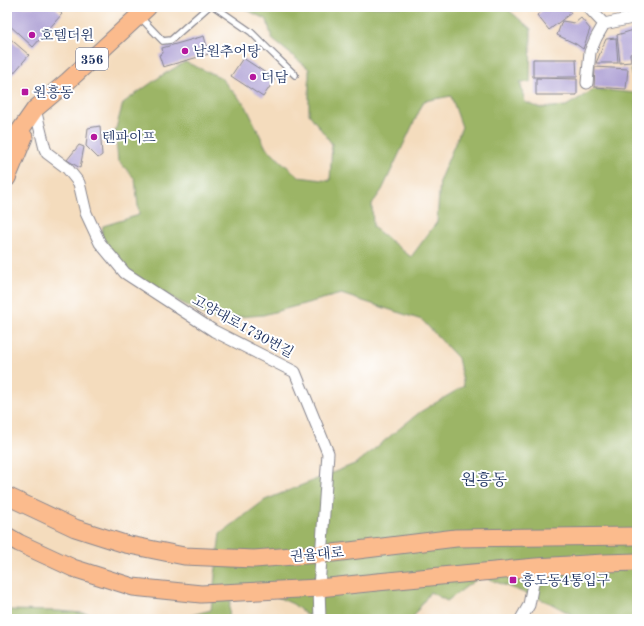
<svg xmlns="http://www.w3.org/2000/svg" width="644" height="626" viewBox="0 0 644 626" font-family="'Old Standard TT','Noto Serif KR',serif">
<rect width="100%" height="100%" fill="#fff"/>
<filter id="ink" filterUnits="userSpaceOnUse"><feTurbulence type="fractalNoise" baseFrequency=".025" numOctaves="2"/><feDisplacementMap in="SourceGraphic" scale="8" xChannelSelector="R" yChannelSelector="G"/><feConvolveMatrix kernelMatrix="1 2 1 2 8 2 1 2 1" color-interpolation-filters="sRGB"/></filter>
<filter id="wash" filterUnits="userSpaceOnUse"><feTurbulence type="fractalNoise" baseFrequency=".012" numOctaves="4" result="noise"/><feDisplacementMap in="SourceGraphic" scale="16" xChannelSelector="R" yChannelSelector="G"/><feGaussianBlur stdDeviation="0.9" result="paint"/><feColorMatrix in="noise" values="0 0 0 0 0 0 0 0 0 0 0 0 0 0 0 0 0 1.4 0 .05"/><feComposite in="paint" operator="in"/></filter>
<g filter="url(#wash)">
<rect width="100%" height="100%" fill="#f4dcbd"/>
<path fill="#9cb566" stroke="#5c7262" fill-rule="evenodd" d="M241 7H505L531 29 530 82H520L525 102 540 108 566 106 595 89 635 93 631 70 635 60H637V619H580L550 603 481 576 447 601 430 592 412 619H312L293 604 257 588 230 601 229 619H177L211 610 220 534 265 500 357 463 420 412 464 386 458 358 422 320 341 294 263 315 213 319 125 273 100 243 103 226 139 215 135 179 118 160 115 132 123 103 161 76 185 62 220 77 246 106 266 148 299 177 330 181 332 144 309 114V69L272 39 267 20ZM451 96 462 127 440 179 437 222 411 257 373 227 372 204 382 190 424 101Z
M7 610 59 611 149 619H7Z"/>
<g id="blocks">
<path fill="#b2a6d7" d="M7 7H55L62 14 33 47 7 23Z
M546 7H567L571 13 549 30 537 15Z
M581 18 590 29 583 49 576 44 557 35 562 21 575 23Z
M637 29V52L630 54 631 62 620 63 617 35Z
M7 36 29 55 7 81Z
M204 36 209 54 163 67 159 55 163 53 162 48Z
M616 38 618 63H596L606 39Z
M243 58 275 79 263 97 231 76Z
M533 59H576L577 77H533Z
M595 67 628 69 626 89 594 87Z
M536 78 577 79V95H536Z
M100 126 102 155 98 158 86 146 88 128Z
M79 145 84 147 80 168 67 160Z"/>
</g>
</g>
<g filter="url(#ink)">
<use href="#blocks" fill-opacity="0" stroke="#88868e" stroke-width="1"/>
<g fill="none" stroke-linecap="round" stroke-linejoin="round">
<defs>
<path id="service" d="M215 7 251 32 268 49 295 75
M139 16 163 41 171 40 208 7"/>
<path id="minor" d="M588 7 604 24 637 17
M587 83 590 52 596 38 604 24
M35 109 45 149 47 153 67 168 79 183 86 213 100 243 125 273 214 331 295 372 328 453 319 588 320 619
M521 619 529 605 536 567"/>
<path id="primary" d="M7 149 35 109 68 81 148 7
M7 178 24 137
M7 496 75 528 125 544 184 556 254 559 333 553 456 538 637 536
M7 536 19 543 73 568 133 587 201 594 319 588 377 582 536 567 604 563 637 562"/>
</defs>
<use href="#service" stroke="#88868e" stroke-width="8"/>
<use href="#minor" stroke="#88868e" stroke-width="13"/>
<use href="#primary" stroke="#88868e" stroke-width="19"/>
<use href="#service" stroke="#fff" stroke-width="5.5"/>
<use href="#minor" stroke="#fff" stroke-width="11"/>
<use href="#primary" stroke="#fbbb8d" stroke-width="17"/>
</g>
</g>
<g fill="#b5179e" stroke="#fff" stroke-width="1.5">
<circle cx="32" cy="35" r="4"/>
<circle cx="185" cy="51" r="4"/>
<circle cx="253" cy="77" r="4"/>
<rect x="21" y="88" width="8" height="8" rx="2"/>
<circle cx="94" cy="137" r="4"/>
<rect x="509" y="576" width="8" height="8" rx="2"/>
</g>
<g text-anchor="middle" stroke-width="4" stroke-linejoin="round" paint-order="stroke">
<rect fill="#fff" stroke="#5f6d8e" stroke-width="1" x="76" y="48" width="32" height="22" rx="3"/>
<g font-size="13" font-weight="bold" fill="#1b2f5e">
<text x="92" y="64">356</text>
</g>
<g font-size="14" fill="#1b2f5e" stroke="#fff" text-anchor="start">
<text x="40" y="40">호텔더윈</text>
<text x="193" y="56">남원추어탕</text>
<text x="261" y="82">더담</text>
<text x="33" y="97">원흥동</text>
<text x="102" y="142">텐파이프</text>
<text x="521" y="585">흥도동4통입구</text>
</g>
<g font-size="14" fill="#1b2f5e" stroke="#fff">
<text transform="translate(243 326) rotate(29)" y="5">고양대로1730번길</text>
<text transform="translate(317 554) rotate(-5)" y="5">권율대로</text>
</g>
<g font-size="16" fill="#1b2f5e" stroke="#fff">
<text x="484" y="485">원흥동</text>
</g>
</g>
<rect width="644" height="626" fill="none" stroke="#fff" stroke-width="24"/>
</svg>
